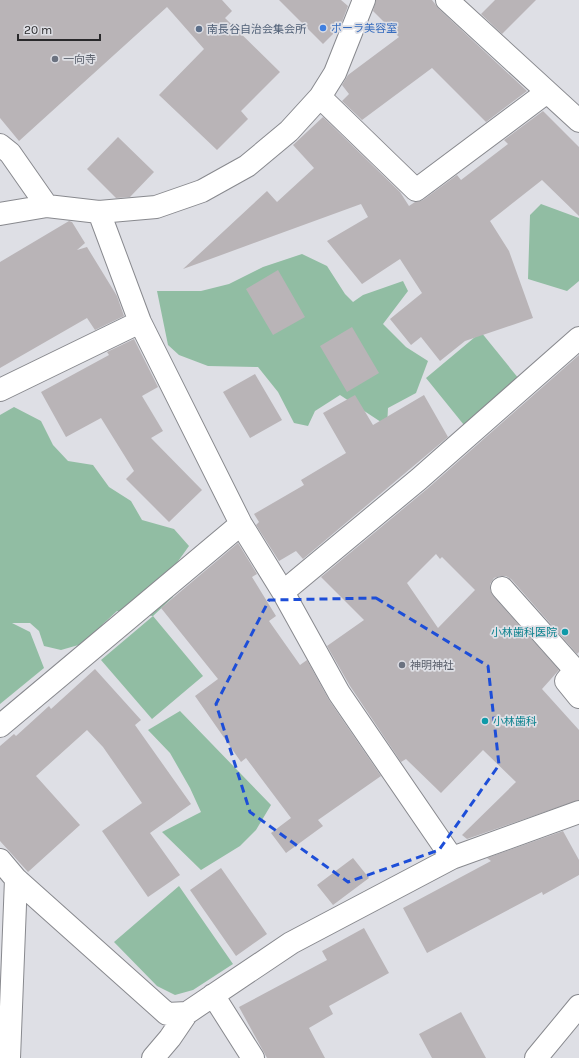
<svg xmlns="http://www.w3.org/2000/svg" width="579" height="1058" viewBox="0 0 579 1058" font-family="Karla,'Noto Sans JP',sans-serif">
<rect width="100%" height="100%" fill="#dedfe5"/>
<path fill="#91bda3" d="M541 204 579 218V281L567 291 528 279 530 215Z
M302 254 327 266 345 294 353 302 363 295 403 281 408 291 383 324 406 347 428 361 416 393 388 408 387 426 340 395 315 411 308 426 294 423 278 392 258 367 208 366 179 355 168 345 157 291H201L229 284 263 267Z
M481 332 519 379 464 425 426 378Z
M14 407 41 421 53 445 68 461 93 465 109 487 131 501 142 520 174 529 189 546 176 564 173 597 153 616 203 676 152 719 101 660 153 616 117 611 103 624 96 635 82 644 61 650 44 646 39 631 30 623H12L30 632 44 668 0 704V415Z
M180 711 271 805 256 830 240 846 201 870 162 832 201 812 190 788 170 753 148 730Z
M179 886 233 964 193 990 175 995 157 986 114 942Z"/>
<path fill="#b9b4b7" fill-rule="evenodd" d="M0 0H222L232 11 225 18 280 72 241 111 248 119 217 150 159 95 204 49 167 7 19 141 0 118Z
M279 0H341L348 6 340 27 323 44Z
M376 0H432L439 9 527 91 486 122 432 68 362 120 342 101 349 94 342 85 348 75 399 37 373 11Z
M495 0H536L502 34 481 14Z
M543 111 579 147V216L542 180 490 221 509 251 533 318 465 341 440 361 421 337 411 345 390 319 422 293 400 259 362 284 327 241 368 217 361 204 183 269 267 191 277 202 314 168 293 145 323 117 400 192 409 206 415 202 423 200 457 175 461 180 508 144 504 140Z
M118 137 154 172 130 197 116 198 87 169Z
M69 221 72 222 85 243 77 250 87 247 117 296 124 316 95 330 87 318 0 368V262Z
M278 270 305 317 273 335 246 289Z
M352 327 379 373 347 392 320 346Z
M134 339 158 387 142 396 163 431 151 438 202 490 169 522 126 479 134 471 101 418 66 437 41 392 109 355 107 352Z
M579 355V652L577 654 511 579 506 576H500L494 578 490 584V590L493 596 559 670 542 689 579 730V800L467 839 462 835 516 782 483 750 441 793 406 759 401 762 350 686 327 646 364 620 321 577 427 489ZM436 554 440 559 442 557 475 590 438 628 407 583Z
M255 374 282 420 250 438 223 392Z
M355 395 373 425 424 395 448 437 303 559 296 551 279 561 256 525 259 522 254 514 304 485 301 480 346 453 323 413Z
M238 543 257 574 252 577 276 616 269 621 300 665 307 660 329 700 381 776 318 820 323 826 286 853 271 833 291 818 246 758 241 762 195 696 218 679 161 608Z
M95 669 141 720 135 725 191 804 150 833 180 875 148 897 102 831 142 803 103 747 87 730 36 776 80 825 28 872 0 841V746L14 734 16 736 49 706 51 709Z
M563 831 579 860V875L543 895 542 892 427 953 403 908 491 861 487 858Z
M353 858 369 878 333 905 317 885Z
M221 868 267 934 236 956 190 890Z
M364 928 389 973 329 1006 333 1014 309 1028 325 1058H267L239 1007 327 960 322 951Z
M461 1012 486 1058H432L419 1034Z"/>
<g fill="none" stroke-linecap="round" stroke-linejoin="round">
<defs>
<path id="minor" d="M447 0 579 121
M320 97 416 190 547 92
M0 145 10 153 47 206
M99 212 140 322 241 524 283 592 339 693 452 858
M0 214 47 206 99 212 156 207 202 191 247 166 289 131 320 97 335 73 364 0
M0 390 140 322
M502 588 575 670 566 681 579 697
M283 592 419 479 579 338
M0 726 241 524
M0 860 16 879 167 1014 187 1013
M213 995 253 1058
M9 1058 16 879
M153 1058 170 1038 187 1013 291 943 452 858 579 812
M536 1058 579 1006"/>
</defs>
<use href="#minor" stroke="#88898e" stroke-width="24"/>
<use href="#minor" stroke="#fff" stroke-width="22"/>
</g>
<path fill="none" stroke="#1d4ed8" stroke-width="3" stroke-dasharray="8 5" stroke-linejoin="round" d="M376 598 488 666 499 765 439 850 348 882 250 812 216 704 269 600Z"/>
<circle fill="#3f7fe0" stroke="#dedfe5" stroke-width="1.5" cx="323" cy="28" r="4"/>
<circle fill="#5c6f8a" stroke="#dedfe5" stroke-width="1.5" cx="199" cy="29" r="4"/>
<g fill="#6b7280" stroke="#dedfe5" stroke-width="1.5">
<circle cx="55" cy="59" r="4"/>
<circle cx="402" cy="665" r="4"/>
</g>
<g fill="#0f9aa8" stroke="#dedfe5" stroke-width="1.5">
<circle cx="565" cy="632" r="4"/>
<circle cx="485" cy="721" r="4"/>
</g>
<g text-anchor="middle" stroke-width="3.5" stroke-linejoin="round" paint-order="stroke">
<g font-size="11" fill="#366cbe" stroke="#dedfe5" text-anchor="start">
<text x="331" y="32">ポーラ美容室</text>
</g>
<g font-size="11" fill="#4e5e75" stroke="#dedfe5" text-anchor="start">
<text x="207" y="33">南長谷自治会集会所</text>
</g>
<g font-size="11" fill="#5b616d" stroke="#dedfe5" text-anchor="start">
<text x="63" y="63">一向寺</text>
<text x="410" y="669">神明神社</text>
</g>
<g font-size="11" fill="#0d838f" stroke="#dedfe5" text-anchor="end">
<text x="557" y="636">小林歯科医院</text>
<text x="493" y="725" text-anchor="start">小林歯科</text>
</g>
</g>
<path d="M18 34v6h82v-6" fill="none" stroke="#29292b" stroke-width="2"/>
<text x="24" y="34" font-size="12" fill="#29292b" stroke="#dedfe5" stroke-width="3" paint-order="stroke">20 m</text>
</svg>
